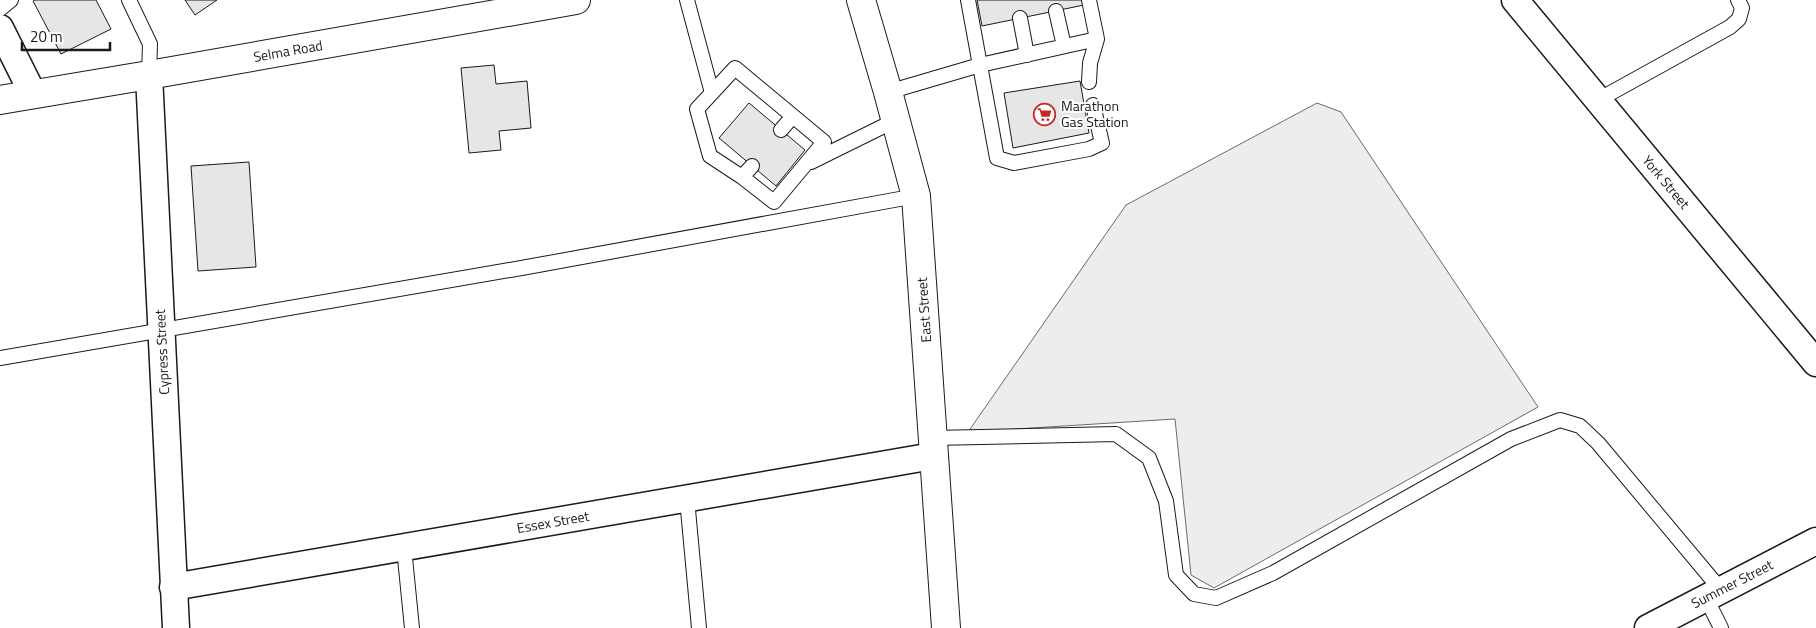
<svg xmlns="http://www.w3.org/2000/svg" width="1816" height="628" viewBox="0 0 1816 628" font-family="'Titillium Web',sans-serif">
<rect width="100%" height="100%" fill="#fff"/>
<path fill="#ededed" stroke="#6a6a6a" d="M1317 103 1341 112 1538 407 1214 588 1191 575 1175 419 968 432 1126 205Z"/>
<path fill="#e6e6e6" stroke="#1a1a1a" d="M35 0H96L111 29 61 54 33 1Z
M185 0H217L195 15Z
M977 0H1083L1084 5 982 26Z
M494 65 496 84 527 81 531 128 499 131 501 150 469 153 461 68Z
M1080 81 1089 133 1013 148 1004 93Z
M749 103 805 150 776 186 719 138Z
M249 162 256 267 198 271 191 166Z"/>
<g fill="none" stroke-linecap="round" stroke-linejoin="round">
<defs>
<path id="lane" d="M129 0 150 44 149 75
M687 0 712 93
M968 0 997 158 1014 163 1089 149 1102 143 1093 105
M0 9 11 0
M1056 11 1064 46
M1020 18 1027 55
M735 68 824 142 774 202 742 177 710 156 697 109Z
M1089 82 1090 63 1097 39 1089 0
M888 92 980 65 1097 39
M1598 100 1730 27 1739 19 1742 8 1738 0
M781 130 793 116
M811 162 896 120
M742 177 752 166
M0 358 527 267 916 196
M932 438 1116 434 1149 458 1166 501 1176 575 1194 594 1216 598 1273 573 1511 439 1560 420 1580 426 1598 443 1721 590
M687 499 699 628
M404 548 412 628
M1706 598 1721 628"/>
<path id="street" d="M1515 0 1816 363
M0 28 33 94
M149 75 176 628
M173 587 933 456
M1648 628 1816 541"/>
<path id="secondary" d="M861 0 888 92 916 196 946 628
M0 100 149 75 576 0"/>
</defs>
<use href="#lane" stroke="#1a1a1a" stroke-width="16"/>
<use href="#street" stroke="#1a1a1a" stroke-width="29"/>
<use href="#secondary" stroke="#1a1a1a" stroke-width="30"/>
<use href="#lane" stroke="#fff" stroke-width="14"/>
<use href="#street" stroke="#fff" stroke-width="26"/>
<use href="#secondary" stroke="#fff" stroke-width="28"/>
</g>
<defs>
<symbol id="supermarket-ring" viewBox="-11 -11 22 22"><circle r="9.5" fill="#fff" stroke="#c62828" stroke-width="1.5"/><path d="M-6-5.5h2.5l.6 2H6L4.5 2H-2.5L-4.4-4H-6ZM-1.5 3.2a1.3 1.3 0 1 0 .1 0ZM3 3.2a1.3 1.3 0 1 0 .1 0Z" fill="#c62828"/></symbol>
</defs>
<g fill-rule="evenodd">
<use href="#supermarket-ring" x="1032" y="102" width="25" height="25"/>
</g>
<g text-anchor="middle" stroke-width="4" stroke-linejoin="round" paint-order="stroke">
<g font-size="14" fill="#1a1a1a" stroke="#fff">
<text transform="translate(288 51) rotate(-10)" y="5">Selma Road</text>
<text transform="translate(1666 182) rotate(50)" y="5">York Street</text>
<text transform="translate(924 310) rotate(-94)" y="5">East Street</text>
<text transform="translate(162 352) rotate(-93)" y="5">Cypress Street</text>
<text transform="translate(553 522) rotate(-10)" y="5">Essex Street</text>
<text transform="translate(1732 584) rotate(-27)" y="5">Summer Street</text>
</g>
<g font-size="14" fill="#1a1a1a" stroke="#fff" text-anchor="start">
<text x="1061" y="111">Marathon<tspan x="1061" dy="16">Gas Station</tspan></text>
</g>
</g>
<path d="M22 42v8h88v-8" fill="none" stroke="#1a1a1a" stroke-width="2.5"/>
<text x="30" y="42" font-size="15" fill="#1a1a1a" stroke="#ffffff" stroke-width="4" paint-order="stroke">20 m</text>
</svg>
